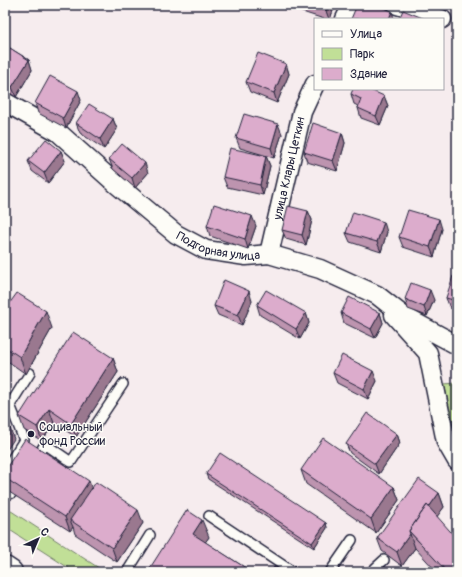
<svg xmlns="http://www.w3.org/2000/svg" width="462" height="577" viewBox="0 0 462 577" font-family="Pangolin,sans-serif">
<rect width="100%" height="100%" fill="#f6ecee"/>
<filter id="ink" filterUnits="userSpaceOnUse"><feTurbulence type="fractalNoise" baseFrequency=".025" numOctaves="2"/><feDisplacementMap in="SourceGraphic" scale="8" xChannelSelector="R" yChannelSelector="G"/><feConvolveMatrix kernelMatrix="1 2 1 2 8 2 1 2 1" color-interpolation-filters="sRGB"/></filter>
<g filter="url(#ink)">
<path fill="#c1df97" stroke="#728069" d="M457 383V432L454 426 444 384Z
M5 507 105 572H75L5 527Z"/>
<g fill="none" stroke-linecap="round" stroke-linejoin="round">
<defs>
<path id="service" d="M37 457 45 444 71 462 123 384
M5 470 24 440 10 405 30 373
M5 496 12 493
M209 516 293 572
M127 572 150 535
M330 572 352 540
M371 572 384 560"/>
<g id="minor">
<path d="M397 5 442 19"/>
<path d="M345 19 352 5"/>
<path id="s1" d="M5 102 58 132 115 183 176 234 206 250 246 256 269 254 320 269 377 295 405 317 457 345"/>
<path id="s2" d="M269 254 302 112 315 84"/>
<path d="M394 315 428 353 446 442 457 461"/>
</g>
<path id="secondary" d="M5 568 11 572"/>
</defs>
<use href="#service" stroke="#22223b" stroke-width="12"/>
<use href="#minor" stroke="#22223b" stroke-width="21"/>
<use href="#secondary" stroke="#22223b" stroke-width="25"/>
<use href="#service" stroke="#fdfcf7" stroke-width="9"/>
<use href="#minor" stroke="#fdfcf7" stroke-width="18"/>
<use href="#secondary" stroke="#fdfcf7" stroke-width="22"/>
</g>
<path fill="#bd94af" stroke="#22223b" d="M289 5H335L330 19H324L290 8Z
M5 45 29 60 32 70 16 97 5 90Z
M286 64 289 74 277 103 250 92 246 82Z
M351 94 384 96 388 106 380 125 361 118 358 108V106L354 104Z
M81 100 66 128 38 113 35 103Z
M113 119 117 129 104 149 80 133 76 123Z
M342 133 345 143 337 171 307 162 304 152Z
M282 134 274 158 240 148 236 138Z
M61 151 65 161 48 183 32 171 28 161Z
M266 156 270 166 263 195 227 187 223 177Z
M109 159 148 173 135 188 113 169Z
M308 211 312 220 306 245 286 239 282 230Z
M207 226H256L248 249 210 236Z
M442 229 434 257 403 247 399 237Z
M387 232 381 252 350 242 346 233Z
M457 277V310L450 308 446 298Z
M405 299 434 300 427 316 408 309Z
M252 301 242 325 218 315 214 306Z
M5 302 52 328 26 374 6 360 5 362Z
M257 305 306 313 309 323 300 339 260 315Z
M341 313H380L383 323 375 338 344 323Z
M113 358 118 372 76 437 54 423 42 441 24 430 19 416Z
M333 373 377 381 368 399 337 383Z
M397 434 400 443 379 474 350 453 346 444Z
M5 470 92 488 143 523 117 562 75 534 73 527 70 531 6 490 5 486Z
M301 470 394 487 399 500 376 533 306 484Z
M206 474 326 523 327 528 314 548 208 479Z
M439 493 444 507 437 516 457 572H437L415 548 402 566 382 551 377 538Z
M209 537 205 542 252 572H152L150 568Z"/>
<path fill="#9a788f" stroke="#22223b" d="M328 5H335L330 19H329L326 11Z
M392 11 394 19H389Z
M29 60 32 70 16 97 12 87Z
M286 64 289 74 277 103 274 93Z
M78 91 81 100 66 128 63 118Z
M384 96 388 106 380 125 376 116Z
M113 119 117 129 104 149 100 139Z
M278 124 282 134 274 158 271 148Z
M342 133 345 143 337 171 333 161Z
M61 151 65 161 48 183 44 173Z
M266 156 270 166 263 195 260 185Z
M145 163 148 173 135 188 132 178Z
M308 211 312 220 306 245 302 235Z
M252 216 256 226 248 249 245 239Z
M439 219 442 229 434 257 430 247Z
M384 222 387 232 381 252 377 242Z
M430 290 434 300 427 316 424 307Z
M249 291 252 301 242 325 238 315Z
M46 311 52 328 26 374 20 357Z
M306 313 309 323 300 339 296 329Z
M380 313 383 323 375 338 371 329Z
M113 358 118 372 76 437 71 424Z
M373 371 377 381 368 399 364 389Z
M49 409 54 423 42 441 37 427Z
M8 422 14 439 5 453V426Z
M397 434 400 443 379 474 375 464Z
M89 481 94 495 70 520 73 527 70 531 65 517Z
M394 487 399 500 376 533 371 519Z
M439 493 444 507 419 542 411 533Z
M138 510 143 523 117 562 112 548Z
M202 520 209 537 199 551 193 534Z
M326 523 327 528 314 548 312 543Z
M410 534 415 548 402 566 397 552Z"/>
<path fill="#dcaccc" stroke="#22223b" d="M308 5H328L326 11Z
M357 5H376L392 11 389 19H351Z
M403 10 425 19H399Z
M5 45 29 60 12 87 5 82Z
M258 53 286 64 274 93 246 82Z
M50 76 78 91 63 118 35 103Z
M353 89H368L384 96 376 116 358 108 361 99 351 94Z
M89 104 113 119 100 139 76 123Z
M244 114 278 124 271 148 236 138Z
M313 123 342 133 333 161 304 152Z
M46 139 61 151 44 173 28 161Z
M122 144 145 163 132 178 109 159Z
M230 148 266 156 260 185 223 177Z
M214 204 252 216 245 239 207 226Z
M288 206 308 211 302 235 282 230Z
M408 210 439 219 430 247 399 237Z
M353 212 384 222 377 242 346 233Z
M453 276 457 277V301L446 298Z
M224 280 249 291 238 315 214 306Z
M411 283 430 290 424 307 405 299Z
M266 290 306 313 296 329 257 305Z
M17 293 46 311 20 357 5 347V302L9 304Z
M349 297 380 313 371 329 341 313Z
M73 332 113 358 71 424 49 409 37 427 19 416Z
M342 355 373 371 364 389 333 373Z
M367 413 397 434 375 464 346 444Z
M5 420 8 422 5 426Z
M323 438 394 487 371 519 301 470Z
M25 439 89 481 65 517 5 478V470Z
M220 453 326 523 312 543 206 474Z
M419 479 439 493 429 507 427 505 409 531 410 534 397 552 377 538Z
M96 482 138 510 112 548 70 520Z
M427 505 457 539V572H447L409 531Z
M187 510 202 520 193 534 252 572H156L150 568Z
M274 567 281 572H271Z"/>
</g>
<circle fill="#22223b" stroke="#fdfcf7" stroke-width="1.5" cx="31" cy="434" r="4"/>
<g text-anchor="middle" stroke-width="3" stroke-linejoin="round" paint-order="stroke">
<g font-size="12" fill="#22223b" stroke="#fdfcf7">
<text dy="4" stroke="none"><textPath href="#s2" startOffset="88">улица Клары Цеткин</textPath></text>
<text dy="4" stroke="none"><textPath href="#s1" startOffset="262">Подгорная улица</textPath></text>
</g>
<g font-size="12" fill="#22223b" stroke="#fdfcf7" text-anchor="start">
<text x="39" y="431">Социальный<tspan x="39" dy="14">фонд России</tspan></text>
</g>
</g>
<rect width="462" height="577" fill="none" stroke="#fdfcf7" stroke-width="20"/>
<rect x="10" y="10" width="442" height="557" fill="none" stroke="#22223b" stroke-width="1.5" filter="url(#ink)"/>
<rect x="314" y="18" width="130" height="72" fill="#fdfcf7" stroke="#a5a5ac"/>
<rect x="322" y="31" width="20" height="6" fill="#fdfcf7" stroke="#a5a5ac"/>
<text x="350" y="38" font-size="12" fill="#22223b">Улица</text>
<rect x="322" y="48" width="20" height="12" fill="#c1df97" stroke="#a5a5ac"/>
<text x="350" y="58" font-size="12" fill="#22223b">Парк</text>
<rect x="322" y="68" width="20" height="12" fill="#dcaccc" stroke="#a5a5ac"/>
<text x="350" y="78" font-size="12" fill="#22223b">Здание</text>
<g transform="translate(38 539) rotate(44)" stroke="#fdfcf7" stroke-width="3" paint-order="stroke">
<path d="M0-3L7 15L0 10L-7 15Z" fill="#22223b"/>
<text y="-6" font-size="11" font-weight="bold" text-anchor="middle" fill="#22223b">С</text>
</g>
</svg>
